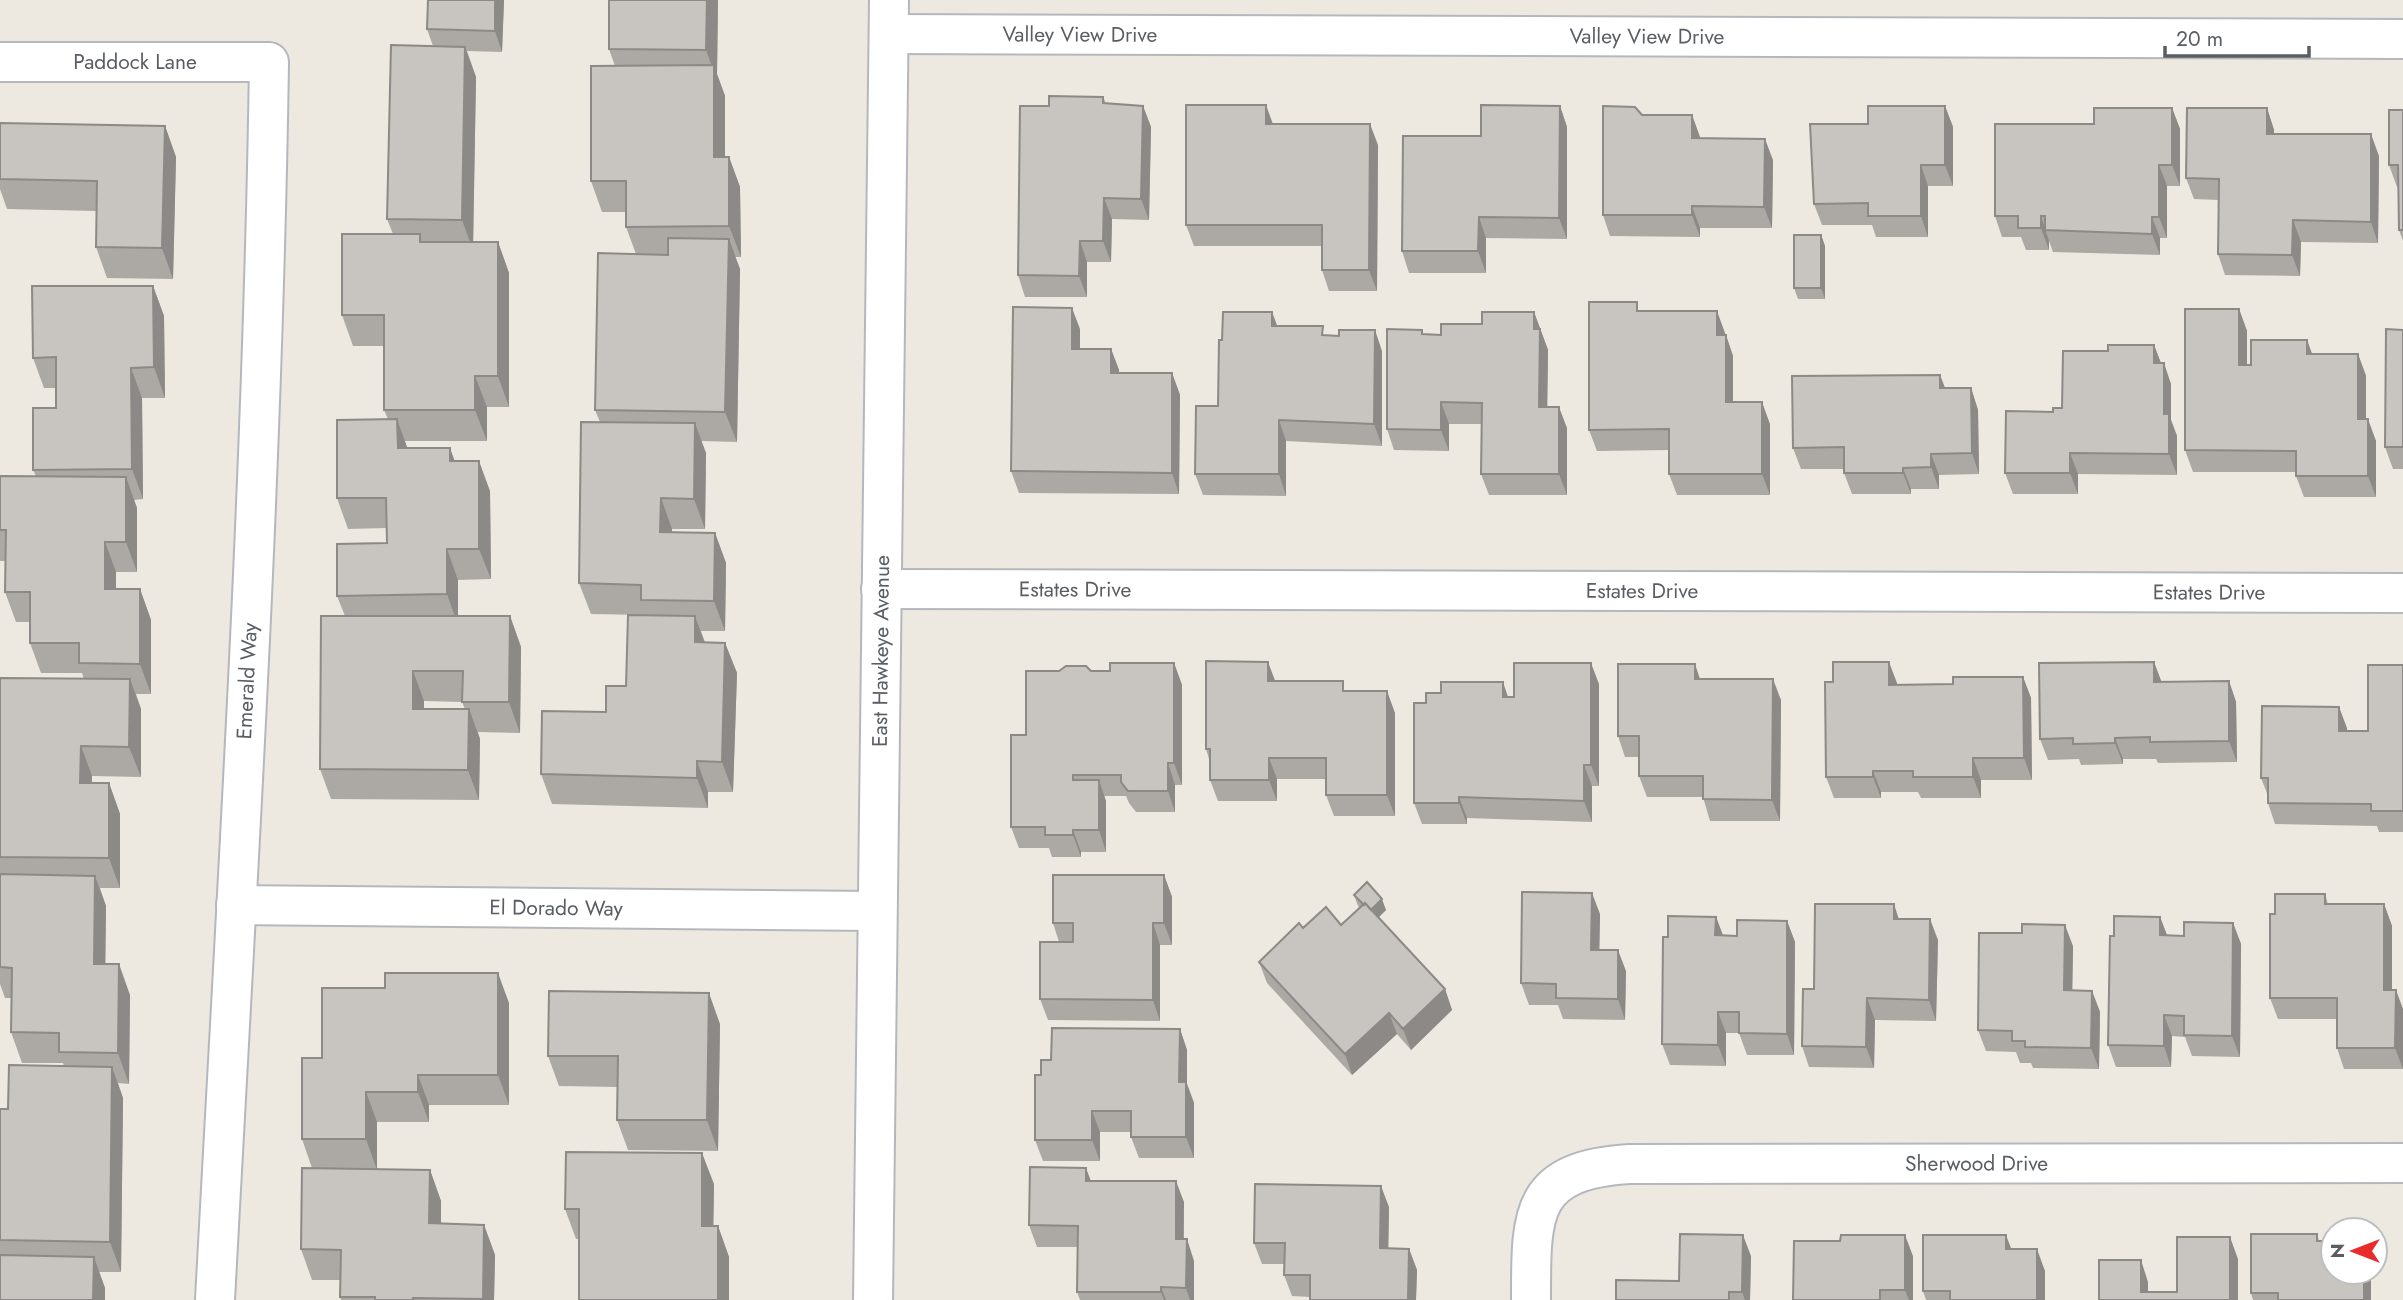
<svg xmlns="http://www.w3.org/2000/svg" width="2403" height="1300" viewBox="0 0 2403 1300" font-family="Jost,sans-serif">
<rect width="100%" height="100%" fill="#ede9e1"/>
<g fill="none" stroke-linecap="round" stroke-linejoin="round">
<defs>
<g id="minor">
<path id="s1" d="M889 34 2403 39"/>
<path id="s2" d="M0 62H269C263 475 237 888 215 1300"/>
<path id="s3" d="M881 589 2403 593"/>
<path id="s4" d="M236 905 877 911"/>
<path id="s5" d="M873 1300 889 0"/>
<path id="s6" d="M1531 1300C1531 1213 1529 1170 1630 1164L2403 1163"/>
</g>
</defs>
<use href="#minor" stroke="#b4b8bc" stroke-width="42"/>
<use href="#minor" stroke="#fff" stroke-width="38"/>
</g>
<path fill="#aca9a4" fill-rule="evenodd" d="M428 0H504L502 52 467 51 476 77 473 242H498L509 273V407H487V441H405L407 448 455 461 490 491 491 579 458 580V616H510L521 647 520 733 478 732 480 739 479 800 331 799 320 769 345 616 337 596 387 543 386 528 348 529 337 498 388 419 384 410V346H353L342 315 393 234 387 219 433 46 427 29ZM424 701 462 702 465 709H424Z
M718 0 717 74 725 96V157H729L740 187 741 257H735L740 269 737 442 701 441 706 453 705 529H672V532L715 533 726 563 725 631H701L705 642 725 643 737 673 733 792H708V808L552 804 541 774 606 712 626 686 646 615 591 614 579 583 600 422 595 410 636 254 626 227V212H602L591 181 615 66 609 49Z
M1103 97 1106 103 1143 106 1151 127 1149 220 1112 219 1111 262H1087V297H1025L1018 275 1049 106Z
M1560 106 1567 127V239L1486 238V273H1409L1402 251 1481 136Z
M1945 106 1953 127V186H1928V237H1876L1872 225H1822L1814 204 1868 124Z
M2172 108 2180 129V186H2167V238H2160V255L2053 252 2049 241V250H2026L2021 237H2002L1995 216 2094 124Z
M2267 108 2274 130V134L2379 156 2378 243 2301 242 2300 276 2225 275 2218 254 2219 200 2194 199 2186 178Z
M2403 110V241L2399 230V187H2397L2389 165Z
M1642 115H1692L1700 138 1773 160 1772 228H1700V237L1610 236 1603 215Z
M0 123 165 126 176 157 173 279 107 278 96 247 97 211 7 209 0 189Z
M1378 145 1377 291H1329L1322 270V246H1194L1186 225Z
M1821 235 1825 246V299H1798L1794 288Z
M153 286 164 316 165 398H142L143 499 134 500 137 508V572H116V589H140L151 620V694H136L141 709V777L92 776V783H109L120 814V888H100L106 906 105 964 130 995 129 1084 118 1083 123 1098 121 1272H99L105 1288V1300H0V1109H8L64 1066 63 1063H22L11 1032 12 998H5L0 984V678L84 679 82 673H41L30 643V622H16L5 592V561H0V476H36L33 470 56 408V388H44L33 358Z
M2239 309 2247 331V365H2251L2307 340 2312 354H2358L2366 376V419L2376 441V497H2304L2296 476V472H2193L2185 450Z
M1641 311 1725 333 1733 356V402L1770 424V495H1677L1669 474V450L1597 451 1589 430Z
M1534 312 1548 350 1547 407 1567 428V495H1489L1481 474 1482 424H1449V451L1394 450 1387 429 1424 334 1441 335Z
M1277 326 1326 335 1382 351V446L1286 441V496L1203 495 1195 474 1218 406 1222 340Z
M1080 329V349H1111L1119 370V373H1172L1180 395 1179 494 1019 493 1011 471Z
M2403 330V469H2393L2385 447Z
M2154 345 2161 363 2171 384V420L2177 436V475L2078 474V494H2013L2005 473 2062 408 2108 351Z
M1940 375 1945 388H1971L1978 410 1979 474 1939 475V489H1911V494H1852L1844 473V469H1801L1793 448Z
M2154 662 2161 682 2229 681 2236 702 2237 762 2158 763 2156 759H2123V764L2081 765 2079 759 2048 760 2040 739Z
M1174 663 1182 685V785H1175V812H1136L1129 803 1126 796H1104L1106 801V852H1081V857H1052L1049 848H1019L1011 827 1026 735 1091 671H1110Z
M2403 665V832H2379L2377 826 2275 824 2268 803V796L2261 778 2339 707 2347 731H2368Z
M2023 677 2031 698 2032 780H1981V798H1921L1918 792H1881V798H1834L1826 777 1897 683V685L1953 684Z
M1700 679 1781 700 1780 821H1710L1703 797H1647L1639 776V757H1625L1618 736Z
M1275 681 1347 691 1395 713V816H1334L1326 795V779H1277V801H1218L1210 780V762L1206 749Z
M1599 684V786H1592V822L1467 818V824H1422L1414 803 1426 703 1514 697Z
M1164 875 1172 897V945H1160V1021L1048 1020 1040 999 1059 942 1053 923Z
M2325 894 2328 904H2384L2392 926V990L2403 1009V1069H2344L2337 1048V1019H2278L2270 998 2275 914Z
M1354 895 1386 910 1378 917 1445 989 1452 1010 1411 1050 1397 1034 1352 1075 1267 983 1259 962 1303 928 1341 925 1360 908 1358 906Z
M1600 914 1599 950 1626 971 1625 1020 1563 1019 1558 1005H1529L1521 983Z
M1716 917 1723 936H1737L1787 921 1795 942 1794 1055H1747L1739 1033H1726V1066L1670 1065 1662 1044Z
M2160 917 2167 935 2184 936 2233 923 2241 944 2240 1057 2192 1056 2185 1037 2172 1036 2171 1067H2116L2108 1045 2114 936Z
M1899 919 1938 940 1936 1021 1875 1020 1874 1068 1809 1067 1802 1046 1814 989Z
M2073 946 2072 990 2092 991 2100 1012 2099 1069 2033 1068 2031 1063H2020L2016 1052 1986 1051 1978 1030Z
M509 1003V1105H429V1122H377V1169L430 1170 441 1201V1224L484 1225 495 1255 494 1300H341L340 1297V1280H312L301 1249 312 1168 302 1139 322 1058Z
M720 1024 718 1151 628 1150 617 1120V1087L559 1086 548 1056Z
M1180 1029 1187 1050V1084L1194 1103V1158H1139L1131 1137V1132H1100V1161H1043L1035 1140 1041 1075 1051 1060Z
M1091 1181 1184 1202V1239L1194 1261V1300H1080L1077 1292 1078 1247H1037L1029 1225Z
M714 1184 713 1226H718L729 1257V1300H579V1239H576L565 1209Z
M1389 1207 1388 1248 1409 1249 1417 1270 1416 1300H1310V1297L1292 1296 1284 1275 1285 1264H1262L1254 1243Z
M2317 1234 2319 1241 2371 1272V1300H2253L2251 1293Z
M2012 1249 2045 1271V1300H1926L1923 1291Z
M1751 1256 1750 1300H1616L1679 1281Z
M1913 1256V1300H1793Z"/>
<path fill="#8c8986" d="M495 0H504L502 52 495 31Z
M707 0H718L717 74 725 96V187L714 157V72L706 50Z
M465 47 476 77 473 250 462 220Z
M1266 105 1274 127 1266 124Z
M1143 106 1151 127 1149 220 1141 199Z
M1560 106 1567 127V239L1559 218Z
M1945 106 1953 127V186L1945 165Z
M2172 108 2180 129V186L2172 165Z
M2267 108 2274 130V155L2267 134Z
M1692 115 1700 137V159L1692 138Z
M1370 124 1378 145 1377 291 1369 270Z
M165 126 176 157 173 279 162 248Z
M2371 134 2379 156 2378 243 2371 222Z
M1765 139 1773 160 1772 228 1764 207Z
M729 157 740 187 741 257 729 226Z
M1921 165 1928 186V237L1921 216Z
M2159 165 2167 186V238L2159 217Z
M1104 198 1112 219 1111 262 1103 241Z
M1692 206 1700 228V237L1692 215Z
M2041 216 2049 241V250L2041 228Z
M1479 217 1486 238V273L1478 251Z
M2152 217 2160 238V255L2152 234Z
M2293 220 2301 242 2300 276 2292 255Z
M1821 235 1825 246V299L1821 288Z
M729 239 740 269 737 442 725 412Z
M1080 241 1087 262V297L1079 276Z
M498 242 509 273V407L498 376Z
M153 286 164 316 165 398 154 367Z
M1072 308 1080 329V370L1072 349Z
M2239 309 2247 331V386L2239 365Z
M1717 311 1725 333V356L1717 335Z
M1272 312 1280 333 1272 326Z
M1534 312 1548 350 1547 428 1539 407Z
M1375 330 1382 351V446L1374 424Z
M1726 335 1733 356V424L1726 402Z
M2307 340 2315 362 2307 354Z
M2154 345 2162 366 2154 363Z
M1111 349 1119 370 1118 394 1111 373Z
M2358 354 2366 376V441L2358 419Z
M2164 363 2171 384V420L2177 436V475L2169 454 2164 414Z
M131 368 142 398 143 499 132 469Z
M1172 373 1180 395 1179 494 1172 473Z
M1940 375 1948 396 1940 388Z
M475 376 487 407V441L475 410Z
M1971 388 1978 410 1979 474 1972 453Z
M1441 402 1449 424V451L1441 430Z
M1762 402 1770 424V495L1762 474Z
M1559 407 1567 428V495L1559 474Z
M397 419 408 450 398 448Z
M2368 419 2376 441V497L2368 476Z
M1279 420 1286 441V496L1279 474Z
M695 423 706 453 705 529 694 499Z
M450 448 461 478 450 461Z
M2070 453 2078 474V494L2070 473Z
M1931 454 1939 475V489L1931 467Z
M479 461 490 491 491 579 479 549Z
M1903 468 1911 489V494L1903 473Z
M126 477 137 508V572L126 542Z
M661 498 672 529 671 563 660 532Z
M715 533 726 563 725 631 714 601Z
M105 542 116 572V620L105 589Z
M447 549 458 580V625L447 594Z
M140 589 151 620V694L140 664Z
M510 616 521 647 520 733 509 702Z
M695 616 706 647 695 642Z
M725 643 737 673 733 792 722 762Z
M1268 662 1276 683 1268 681Z
M1889 662 1897 683V706L1889 685Z
M2154 662 2162 683 2154 682Z
M1174 663 1182 685V785L1174 763Z
M1591 663 1599 684V786L1591 765Z
M1695 664 1702 685 1695 679Z
M413 671 424 701V739L413 709Z
M2023 677 2031 698 2032 780 2024 758Z
M130 679 141 709V777L129 747Z
M1773 679 1781 700 1780 821 1772 800Z
M2229 681 2236 702 2237 762 2229 741Z
M1503 682 1510 703 1503 697Z
M1387 691 1395 713V816L1387 795Z
M2339 707 2347 728V752L2339 731Z
M469 709 480 739 479 800 468 770Z
M2115 738 2123 759V764L2115 743Z
M81 746 92 776 91 813 80 783Z
M1269 758 1277 779V801L1269 780Z
M1973 758 1981 780V798L1973 777Z
M697 761 708 792V808L697 778Z
M1168 763 1175 785V812L1168 791Z
M1584 765 1592 786V822L1584 801Z
M1873 771 1881 792V798L1873 777Z
M1099 780 1106 801V852L1099 830Z
M109 783 120 814V888L109 858Z
M1459 797 1467 818V824L1459 803Z
M1073 830 1081 852V857L1073 835Z
M1164 875 1172 897V945L1164 923Z
M95 876 106 906 105 995 94 964Z
M1592 893 1600 914 1599 971 1591 950Z
M1382 899 1386 910 1374 922 1370 911Z
M1894 904 1901 926 1894 919Z
M2384 904 2392 926V1011L2384 990Z
M1716 917 1724 938 1715 935Z
M2160 917 2168 938 2160 935Z
M1930 919 1938 940 1936 1021 1929 1000Z
M1787 921 1795 942 1794 1055 1787 1034Z
M1153 923 1160 945V1021L1153 1000Z
M2233 923 2241 944 2240 1057 2232 1036Z
M2065 925 2073 946 2072 1012 2064 990Z
M1618 950 1626 971 1625 1020 1618 999Z
M119 964 130 995 129 1084 118 1053Z
M498 973 509 1003V1105L498 1075Z
M1445 989 1452 1010 1411 1050 1403 1029Z
M2396 990 2403 1009V1069L2395 1048Z
M2092 991 2100 1012 2099 1069 2091 1048Z
M709 993 720 1024 718 1151 707 1120Z
M1867 998 1875 1020 1874 1068 1866 1047Z
M1718 1012 1726 1033V1066L1718 1045Z
M1389 1013 1397 1034 1352 1075 1345 1054Z
M2164 1015 2172 1036 2171 1067 2164 1046Z
M1180 1029 1187 1050V1084L1194 1103V1158L1186 1137 1179 1082Z
M112 1067 123 1098 121 1272 110 1242Z
M418 1075 429 1105V1122L418 1092Z
M366 1092 377 1122V1170L366 1139Z
M1092 1111 1100 1132V1161L1092 1140Z
M702 1153 714 1184 713 1256 702 1226Z
M1086 1168 1094 1189 1086 1181Z
M430 1170 441 1201V1254L429 1223Z
M1176 1181 1184 1202 1183 1260 1176 1239Z
M1381 1186 1389 1207 1388 1270 1380 1248Z
M484 1225 495 1255 494 1300H483Z
M718 1226 729 1257V1300H718Z
M1743 1235 1751 1256 1750 1300H1745L1742 1292Z
M1905 1235 1913 1256V1300H1909L1905 1290Z
M2006 1235 2014 1256 2006 1249Z
M2230 1237 2238 1259V1300H2230Z
M1187 1239 1194 1261V1300H1190L1186 1288Z
M1409 1249 1417 1270 1416 1300H1408Z
M2037 1249 2045 1271V1300H2037Z
M94 1257 105 1288V1300H93Z
M2141 1260 2148 1282V1300L2141 1292Z
M2364 1272H2371V1300H2364Z
M1161 1287 1166 1300H1164L1161 1292Z"/>
<path fill="#c8c4bf" stroke="#8c8986" stroke-width="2" d="M428 0H495V31L427 29Z
M609 0H707L706 50 609 49Z
M391 45 465 47 462 220 387 219Z
M714 65V157H729V226L626 227V181H591V66Z
M1049 96 1103 97V103L1143 106 1141 199 1104 198 1103 241H1080L1079 276 1018 275 1020 106H1049Z
M1186 105H1266V124H1370L1369 270H1322V225H1186Z
M1481 105 1560 106 1559 218 1479 217 1478 251H1402L1403 136H1481Z
M1603 106 1635 107 1642 115H1692V138L1765 139 1764 207 1692 206V215H1603Z
M1868 106H1945V165H1921V216H1868V203L1814 204 1810 124H1868Z
M2094 108H2172V165H2159V217H2152V234L2045 230V216H2041V228H2018V216H1995V124H2094Z
M2187 108H2267V134H2371V222L2293 220 2292 255 2218 254 2219 179 2186 178Z
M2389 110H2403V230H2399L2398 165H2389Z
M0 123 165 126 162 248 96 247 97 181 0 179Z
M342 234H420V242H498V376H475V410H384V315H342Z
M1794 235H1821V288H1794Z
M668 238 729 239 725 412 595 410 598 253 668 255Z
M32 286H153L154 367 131 368 132 469 33 470V408H56V357L33 358Z
M1589 302H1637V311H1717V335H1726V402H1762V474H1669V429L1589 430Z
M1013 307 1072 308V349H1111V373H1172V473L1011 471Z
M2185 309H2239V365H2251V340H2307V354H2358V419H2368V476H2296V451L2185 450Z
M1223 312H1272V326H1323L1322 335 1339 336V330H1375L1374 424 1279 420V474H1195L1196 406H1218L1219 340H1222Z
M1482 312H1534V329H1540L1539 407H1559V474H1481L1482 403 1441 402V430L1387 429V329L1422 330V334L1441 335V324H1482Z
M2386 329 2403 330V447H2385Z
M2108 345H2154V363H2164V414H2169V454L2070 453V473H2005L2006 411 2053 412V408H2062L2063 351H2108Z
M1940 375V388H1971L1972 453 1931 454V467L1903 468V473H1844V447L1793 448 1792 376Z
M397 419 398 448H450V461H479V549H447V594L337 596V544L387 543 386 498H337V420Z
M581 422 695 423 694 499 661 498 660 532 715 533 714 601 641 600V585L579 583Z
M0 476 126 477V542H105V589H140V664L79 663V643H30V592H5L6 530H0Z
M628 615 695 616V642L725 643 722 762 697 761V778L541 774 542 711 606 712V686H626Z
M321 616H510L509 702H462L463 671H413V709H469L468 770 320 769Z
M1206 661 1268 662V681H1343V691H1387V795H1326V758H1269V780H1210V749H1206Z
M1833 662H1889V685L1953 684V677H2023L2024 758H1973V777H1913V771H1873V777H1826L1825 682H1833Z
M2154 662V682L2229 681V741L2150 742V737L2115 738V743L2073 744V738L2040 739 2039 663Z
M1110 663H1174V763H1168V791H1128L1121 782V775H1073V780H1099V830H1073V835H1045V827H1011V735H1026V671H1059L1066 666H1086L1091 671H1110Z
M1514 663H1591V765H1584V801L1459 797V803H1414V703H1426V693H1441V682H1503V697H1514Z
M1618 664H1695V679H1773L1772 800 1703 799V776H1639V736H1618Z
M2368 665H2403V811H2371V804L2268 803V778H2261L2262 706 2339 707V731H2368Z
M0 678 130 679 129 747 81 746 80 783H109V858L0 857Z
M0 874 95 876 94 964H119L118 1053 59 1052V1033L11 1032 12 968 0 967Z
M1053 875H1164V923H1153V1000L1040 999V942H1073V923H1053Z
M1367 882 1382 899 1371 910 1365 903 1364 905 1354 895Z
M1522 892 1592 893 1591 950H1618V999L1556 998V984L1521 983Z
M2275 894H2325V904H2384V990H2396L2395 1048H2337V998H2270V914H2275Z
M1365 903 1445 989 1403 1029 1389 1013 1345 1054 1259 962 1299 923 1303 928 1326 907 1341 925Z
M1815 904H1894V919H1930L1929 1000 1867 998 1866 1047 1802 1046 1803 989H1814Z
M1668 916 1716 917 1715 935 1737 936V920L1787 921V1034L1739 1033V1012H1718V1045L1662 1044 1663 937H1668Z
M2114 916 2160 917V935L2184 936V922L2233 923 2232 1036 2184 1035V1016L2164 1015V1046L2108 1045 2110 936H2114Z
M2022 924 2065 925 2064 990 2092 991 2091 1048 2025 1047V1041H2012V1031L1978 1030 1979 933H2022Z
M385 973H498V1075H418V1092H366V1139H302V1058H322V988H385Z
M549 991 709 993 707 1120H617L618 1056H548Z
M1052 1028 1180 1029 1179 1082H1186V1137H1131V1111H1092V1140H1035V1075H1041V1060H1051Z
M9 1065 112 1067 110 1242 0 1240V1109H8Z
M566 1152 702 1153V1226H718V1300H579V1209H565Z
M1030 1167 1086 1168V1181H1176V1239H1187L1186 1288 1161 1287V1292H1077L1078 1226 1029 1225Z
M302 1168 430 1170 429 1223 484 1225 483 1299 413 1298V1300H375V1297H340L341 1250 301 1249Z
M1255 1184 1381 1186 1380 1248 1409 1249 1408 1300H1310V1275H1284L1285 1243H1254Z
M1680 1234 1743 1235 1742 1292H1729V1300H1616V1280L1679 1281Z
M2251 1234H2317V1241H2333V1272H2364V1300H2278V1293H2251Z
M1841 1235H1905V1290H1880V1300H1793L1794 1241H1840Z
M1923 1235H2006V1249H2037V1300H1950V1291H1923Z
M2177 1237H2230V1300H2099V1260H2141V1292H2177Z
M0 1255 94 1257 93 1300H0Z"/>
<g text-anchor="middle" stroke-width="7" stroke-linejoin="round" paint-order="stroke">
<g font-size="21" fill="#5a5e62" stroke="#fff">
<text dy="7" stroke="none"><textPath href="#s1" startOffset="191">Valley View Drive</textPath></text>
<text dy="7" stroke="none"><textPath href="#s1" startOffset="758">Valley View Drive</textPath></text>
<text dy="7" stroke="none"><textPath href="#s2" startOffset="135">Paddock Lane</textPath></text>
<text dy="7" stroke="none"><textPath href="#s3" startOffset="194">Estates Drive</textPath></text>
<text dy="7" stroke="none"><textPath href="#s3" startOffset="761">Estates Drive</textPath></text>
<text dy="7" stroke="none"><textPath href="#s3" startOffset="1328">Estates Drive</textPath></text>
<text dy="7" stroke="none"><textPath href="#s5" startOffset="649">East Hawkeye Avenue</textPath></text>
<text transform="translate(247 681) rotate(-87)" y="7">Emerald Way</text>
<text dy="7" stroke="none"><textPath href="#s4" startOffset="320">El Dorado Way</textPath></text>
<text dy="7" stroke="none"><textPath href="#s6" startOffset="546">Sherwood Drive</textPath></text>
</g>
</g>
<g transform="translate(2354 1251) rotate(270)"><circle r="33" fill="#ffffff" stroke="#bdbfc0" stroke-width="2"/>
<path d="M0-5L12 26L0 18L-12 26Z" fill="#e92b2c"/>
<text y="-10" font-size="19" font-weight="bold" text-anchor="middle" fill="#5a5e62">N</text>
</g>
<path d="M2165 46v10h144v-10" fill="none" stroke="#5a5e62" stroke-width="3.5"/>
<text x="2176" y="46" font-size="21" fill="#5a5e62" stroke="#ffffff" stroke-width="5" paint-order="stroke">20 m</text>
</svg>
